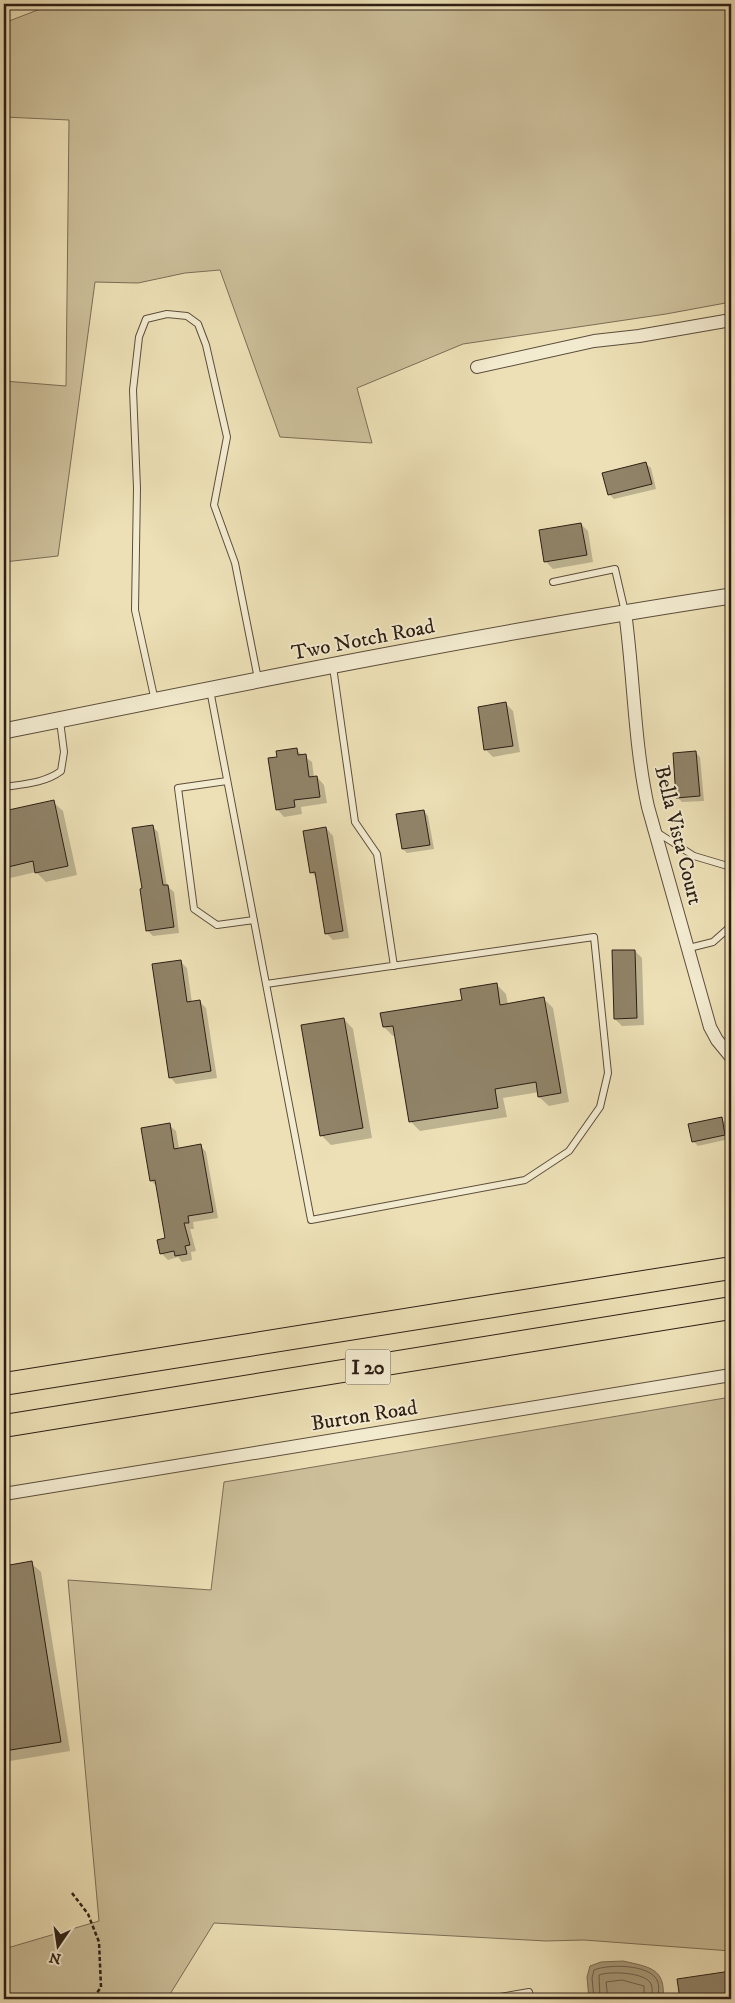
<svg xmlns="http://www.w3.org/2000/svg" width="735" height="2003" viewBox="0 0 735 2003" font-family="'IM FELL DW Pica',serif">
<rect width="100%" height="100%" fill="#ede0b6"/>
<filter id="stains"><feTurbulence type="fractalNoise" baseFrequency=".004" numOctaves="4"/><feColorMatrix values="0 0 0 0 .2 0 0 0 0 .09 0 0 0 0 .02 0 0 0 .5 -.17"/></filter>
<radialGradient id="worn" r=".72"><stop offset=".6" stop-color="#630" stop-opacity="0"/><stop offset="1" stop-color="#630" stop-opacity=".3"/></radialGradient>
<path fill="#ccbf9a" stroke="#7c6e57" d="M53 4H731V302L666 314 463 344 357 388 372 443 280 437 220 270 185 273 138 283 95 282 58 556 4 562V381L66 386 69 120 4 117V23Z
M731 1397V1951L584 1940 546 1941 214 1923 167 1999H4V1949L99 1921 68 1580 211 1590 224 1482Z"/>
<path fill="#ab9e7f" stroke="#786b54" d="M623 1961C649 1967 666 1968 663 1999H589L587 1977 590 1966 601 1962Z"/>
<path fill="#0003" d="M646 464 651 468 656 489 614 499 609 494Z
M581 524 588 531 593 562 553 569 546 562Z
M506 704 513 711 520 752 493 757 486 750Z
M296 750 312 762 314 778 317 777 324 785 327 803 301 807 302 814 284 817 277 809 278 758Z
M696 753 700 757 704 801 682 802 678 798Z
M53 802 63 811 77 875 46 882 36 872 6 879 4 877V813Z
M424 811 428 816 434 849 407 853 403 849Z
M152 826 158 832 167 886 174 892 179 933 153 936 147 930 144 889Z
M326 828 333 836 349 938 333 940 326 933 318 879 311 872Z
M635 951 642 958 644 1025 622 1026 615 1019Z
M180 961 187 968 192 1003 200 1002 206 1008 217 1078 176 1084 170 1077Z
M497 985 506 994 508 1005 544 999 553 1008 569 1102 549 1106 539 1097V1092L503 1098 507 1117 420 1131 411 1122 396 1035 393 1036 384 1027 463 1001Z
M344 1019 353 1029 372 1138 331 1145 321 1135Z
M721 1119 726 1123 729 1139 698 1146 693 1141Z
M169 1125 176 1131 179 1149 200 1145 206 1152 218 1218 193 1222 194 1229H190L196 1251 191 1252 192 1260 182 1262 178 1257 168 1260 161 1253 167 1238 158 1187 151 1181Z
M31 1563 41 1572 70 1751 4 1762V1567Z
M731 1972V1999H681L678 1980Z"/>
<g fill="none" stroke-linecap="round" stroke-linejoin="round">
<path stroke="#6c5e4a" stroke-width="1" d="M594 1999 592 1978 594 1970C608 1964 649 1964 657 1980 660 1986 658 1993 658 1999
M600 1999 599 1975C609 1971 646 1972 651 1984 653 1988 652 1995 652 1999
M608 1999 606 1982 622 1980 644 1986V1999"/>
</g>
<path fill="#908368" stroke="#2c1e14" d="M646 462 652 484 608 495 602 473Z
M581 523 587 555 544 562 539 530Z
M506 702 513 746 484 750 478 707Z
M297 748 298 755 306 754 309 777 317 776 320 797 294 800 295 807 276 810 268 758 277 757 276 751Z
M696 751 700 796 676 798 673 753Z
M54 800 68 866 35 873 33 861 4 868V811Z
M424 810 430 845 402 849 396 814Z
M153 825 163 885H168L174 927 146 931 140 889 142 888 132 828Z
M326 827 343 931 325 934 315 872 310 873 303 831Z
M612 950H635L637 1018 614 1019Z
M181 960 187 1002 200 1000 211 1071 169 1078 152 964Z
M497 983 500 1005 544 997 561 1093 538 1097 536 1082 495 1089 498 1108 409 1122 393 1026 383 1027 380 1013 462 1000 460 989Z
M344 1018 363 1128 320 1136 301 1025Z
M722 1117 725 1135 692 1142 688 1124Z
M170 1123 174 1149 201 1144 213 1212 188 1216 189 1223H184L190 1245 185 1246 187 1254 175 1256 174 1251 160 1254 157 1240 165 1238 155 1180 150 1181 141 1128Z
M32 1561 61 1742 4 1751V1566Z
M731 1971V1993L680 1999 677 1979Z"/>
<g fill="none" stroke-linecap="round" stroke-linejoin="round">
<defs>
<path id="service" d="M553 582 615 569 625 612
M333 667 355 822 377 854 394 966
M210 690 311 1220 525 1180 569 1151 600 1107 608 1073 594 937 266 984
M155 701 135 610 137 488 133 390 139 337 146 319 167 314 187 316 198 324 206 345 227 437 214 505 235 563 258 679
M227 781 178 788 194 909 217 925 254 920
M4 787C24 784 45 783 61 771L64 752 60 721
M655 831 694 856 731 867
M689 948 713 942 731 926
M488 1999 529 1992 531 1999"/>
<path id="minor" d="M477 367 594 341 639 336 731 320
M625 612C634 677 634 743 648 807L710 1027 717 1040 731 1057
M4 1494 731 1375"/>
<path id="tertiary" d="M4 731C246 682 487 633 731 596"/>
<path id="motorway" d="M4 1384 731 1268
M4 1426 731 1308"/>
</defs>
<use href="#service" stroke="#5c4e3c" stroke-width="8"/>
<use href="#minor" stroke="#5c4e3c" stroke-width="14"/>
<use href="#tertiary" stroke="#5c4e3c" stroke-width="17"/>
<use href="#motorway" stroke="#2c1e14" stroke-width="24"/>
<path stroke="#2c1e14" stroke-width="2.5" stroke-dasharray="4 2.5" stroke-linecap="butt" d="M72 1893 88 1914 99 1942 101 1987 93 1999"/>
<use href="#service" stroke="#f3ebd0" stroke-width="6"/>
<use href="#minor" stroke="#f3ebd0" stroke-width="12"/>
<use href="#tertiary" stroke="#f3ebd0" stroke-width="15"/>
<use href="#motorway" stroke="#ede0b6" stroke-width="22"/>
</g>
<g text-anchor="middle" stroke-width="4" stroke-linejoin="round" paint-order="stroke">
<rect fill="#f3ebd0" stroke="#685c4c" stroke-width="1" x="345.5" y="1349.5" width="45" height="35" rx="4"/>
<g font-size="20" font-weight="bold" fill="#2c1e14">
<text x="368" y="1374">I 20</text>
</g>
<g font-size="21" fill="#2c1e14" stroke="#f3ebd0">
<text transform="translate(363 639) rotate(-11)" y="7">Two Notch Road</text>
<text transform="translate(679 835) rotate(76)" y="7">Bella Vista Court</text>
<text transform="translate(364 1415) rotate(-9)" y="7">Burton Road</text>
</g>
</g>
<rect width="735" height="2003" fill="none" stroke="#ede0b6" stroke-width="20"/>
<rect x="5" y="5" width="725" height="1993" fill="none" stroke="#2c1e14" stroke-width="2.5"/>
<rect x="10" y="10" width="715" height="1983" fill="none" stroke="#2c1e14"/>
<g transform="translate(58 1946) rotate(193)" stroke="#f3ebd0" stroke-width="4" paint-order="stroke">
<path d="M0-4L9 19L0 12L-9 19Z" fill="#2c1e14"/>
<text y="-8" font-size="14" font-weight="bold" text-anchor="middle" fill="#2c1e14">N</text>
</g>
<rect width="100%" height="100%" filter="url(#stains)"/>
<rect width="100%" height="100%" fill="url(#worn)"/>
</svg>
